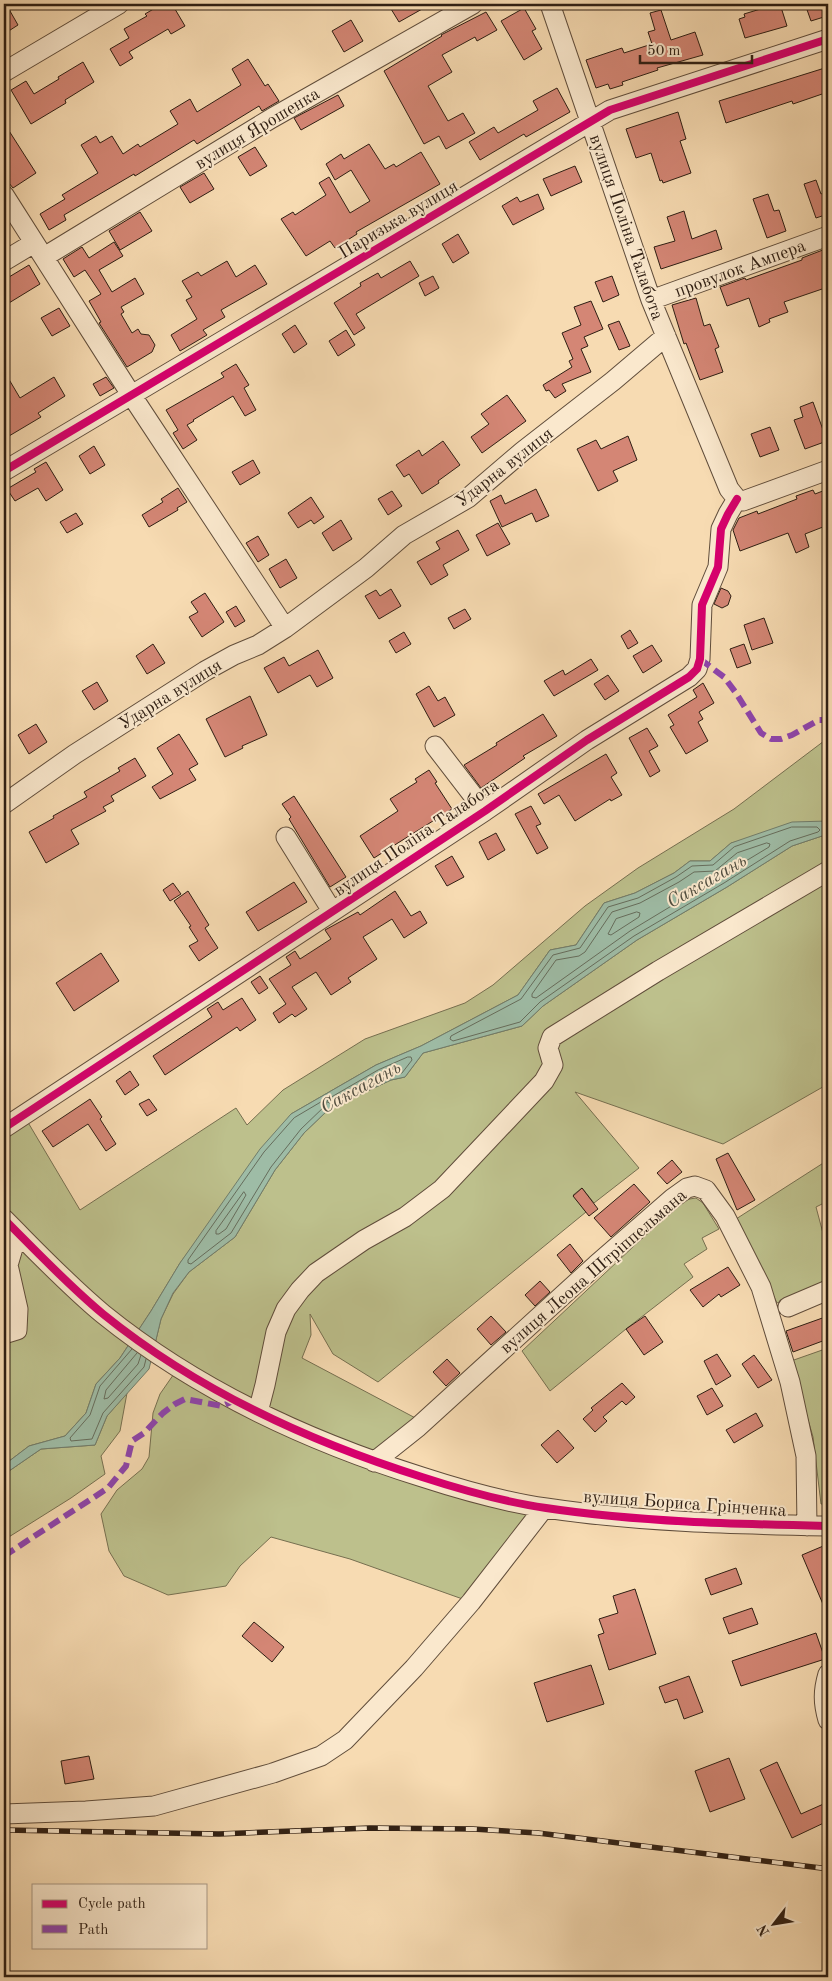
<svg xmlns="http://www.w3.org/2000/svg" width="832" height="1981" viewBox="0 0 832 1981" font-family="'Old Standard TT',serif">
<rect width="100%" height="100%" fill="#f7dbb2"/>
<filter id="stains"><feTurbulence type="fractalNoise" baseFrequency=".004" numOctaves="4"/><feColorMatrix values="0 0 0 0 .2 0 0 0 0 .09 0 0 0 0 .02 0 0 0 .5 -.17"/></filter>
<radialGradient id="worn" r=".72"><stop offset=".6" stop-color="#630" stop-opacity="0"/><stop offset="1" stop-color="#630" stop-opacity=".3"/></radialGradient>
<path fill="#bdc08c" stroke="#766f50" d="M828 738V821L731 843 710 861H690L674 873 635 893 604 903 576 945 550 950 518 995 421 1046 376 1065 291 1114 180 1263 151 1311 120 1358 96 1384 86 1413 65 1436 29 1446 4 1465V1334L17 1330 4 1276V1128L23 1114 80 1210 236 1108 247 1125 283 1090 365 1039 465 1003 493 985 585 906 638 868 734 809Z
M828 834V1084L723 1144 575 1092 639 1168 594 1203 582 1188 573 1195 586 1212 378 1382 333 1354 310 1314 311 1335 302 1358 423 1422 374 1462 544 1508 471 1602 350 1559 271 1537 240 1566 226 1586 168 1595 124 1576 109 1551 101 1514 117 1490 142 1469 149 1457 153 1413 160 1394 178 1368 153 1352 161 1319 173 1294 189 1272 235 1237 275 1170 304 1133 329 1109 391 1080 405 1077 423 1053 522 1026 543 1006 637 940 727 887 792 846Z
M828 1160V1201L816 1207 828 1252V1280L777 1303 736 1219Z
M696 1198 703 1203 719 1229 702 1238 707 1249 684 1264 693 1277 626 1329 550 1391 522 1351 683 1200Z
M828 1348V1504H821L813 1437 791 1361Z
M127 1393 120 1431 101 1456 105 1474 71 1498 4 1540V1482L9 1471 41 1449 95 1445 107 1416Z"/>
<path fill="#9ebca6" stroke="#717d6b" d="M828 821V834L792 846 727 887 637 940 543 1006 522 1026 423 1053 405 1077 391 1080 329 1109 304 1133 275 1170 235 1237 189 1272 173 1293 161 1319 149 1369 107 1416 95 1445 41 1449 9 1471 4 1482V1465L29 1446 65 1436 86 1413 96 1384 120 1358 151 1311 180 1263 260 1149 291 1114 376 1065 421 1046 518 995 550 950 576 945 604 903 635 893 674 873 690 861H710L731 843 792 822Z"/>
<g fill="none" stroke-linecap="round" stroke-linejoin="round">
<path stroke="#666d5c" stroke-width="1" d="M792 827H817L820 830 818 832 790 841 724 883 634 936 540 1002 520 1022 453 1041 450 1039 451 1036 521 999 553 955 580 948 608 907 638 898 676 877 692 866 713 865 734 847Z
M767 843 770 844 769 847 630 931 536 998 532 997V994L556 960 579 956 585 952 612 912 640 903 679 882 694 872 715 871 737 853Z
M637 912 640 913 639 917 611 935 608 934 616 919Z
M408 1057H411L412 1060 402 1073 389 1075 330 1103 327 1102 328 1099 378 1070Z
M323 1101 326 1102V1105L301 1129 271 1167 231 1233 191 1264 188 1263V1260L264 1152 294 1118Z
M244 1192 246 1195 226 1229 219 1234H216V1231Z
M132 1349 100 1386 90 1415 70 1438 71 1441 92 1439 103 1413 144 1367 146 1359
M137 1353 106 1390 104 1399 108 1398 138 1364 141 1355"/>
</g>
<path fill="#d48675" stroke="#2e1e13" d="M4 4H6L18 25 4 34Z
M162 4H172L185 26 171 34 168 29 129 52 133 58 120 66 110 49 129 38 124 29 147 16 145 14Z
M388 4H431L399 22Z
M777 4H780L787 26 745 38 739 19 745 17 744 14Z
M805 4H823L827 16 811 21Z
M524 8 536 29 532 31 542 49 524 60 501 21Z
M661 10 671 40 695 32 703 55 657 68 658 70 622 82 623 85 610 89 608 84 596 88 586 60 622 48 624 53 652 44 648 32 655 30 650 13Z
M486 12 497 30 477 41 475 37 442 55 452 72 428 86 448 121 463 113 475 133 446 149 439 136 424 144 384 71 442 36 441 35Z
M351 20 363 41 344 52 332 31Z
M248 59 265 86 268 84 279 101 262 111 259 106 197 144 194 140 135 176 134 174 64 215 66 220 49 230 40 214 65 199 62 195 98 173 81 145 96 136 100 143 112 136 123 154 138 144 140 147 178 124 170 111 190 99 197 112 241 85 232 69Z
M83 62 94 82 65 100 66 103 31 124 11 90 26 81 34 94 59 79 58 77Z
M828 67V92L793 104 792 101 726 123 719 101Z
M557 88 570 112 526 137 524 134 480 160 469 142 494 127 498 133 538 110 533 101Z
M338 95 344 106 301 130 294 118Z
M678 112 686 139 680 141 691 173 663 183 662 180 660 181 651 153 636 158 626 129Z
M4 123 36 173 13 188 4 177Z
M369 144 385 169 394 164 396 167 421 152 440 184 356 232 357 234 335 248 330 241 306 256 281 219 293 212 295 215 326 195 319 183 329 177 350 213 370 201 351 170 335 180 326 164 341 154 344 159Z
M255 147 267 166 250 176 238 157Z
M575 166 582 182 551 196 543 179Z
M204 173 214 189 190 203 180 187Z
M816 180 821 194 828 191V214L816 218 804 184Z
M538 194 544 209 513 225 502 206 517 197 520 202Z
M768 194 774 211 779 210 786 231 767 238 753 199Z
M684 211 692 239 716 230 722 249 661 269 654 247 675 241 667 217Z
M140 212 152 231 120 250 109 231Z
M458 234 469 253 453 263 442 244Z
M114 242 123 256 99 270 112 292 135 278 144 294 121 307 124 312 121 314 132 333 138 329 141 334 149 335 155 345 152 352 127 367 99 323 101 322 89 301 101 294 85 270 74 277 63 259 82 247 89 258Z
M828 248V287L784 302 788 312 769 319 770 322 759 327 749 298 727 306 720 287 745 278 746 280 802 260V258Z
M227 261 236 277 255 265 267 284 221 310 225 317 203 330 207 335 180 351 171 335 197 319 186 300 192 297 182 281 198 272 201 276Z
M410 261 419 276 356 314 365 328 354 335 334 303 361 286 360 283 378 273 381 278Z
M29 265 40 284 4 306V280Z
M433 276 439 288 425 296 419 283Z
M612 276 619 295 603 302 595 282Z
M696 298 704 326 710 324 719 347 715 349 723 372 700 380 686 343 684 344 672 305Z
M591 301 603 329 584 337 588 346 581 349 591 372 562 384 566 391 555 398 549 390 546 391 543 385 572 367 569 361 573 359 562 333 581 325 574 307Z
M59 308 70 326 52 336 41 318Z
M619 321 630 346 619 350 608 325Z
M295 325 307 344 294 353 282 334Z
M346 330 355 345 338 356 329 341Z
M236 364 249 385 244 388 256 410 245 416 233 396 193 420 194 421 187 425 197 440 183 449 173 433 178 430 166 410 224 377 221 373Z
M4 371 20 398 54 377 65 396 38 413 41 417 4 439Z
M106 377 114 388 100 396 93 384Z
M507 395 526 421 482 453 471 437 489 424 481 414Z
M813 402 827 441 805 449 794 420 803 417 800 407Z
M770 427 779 450 760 457 751 434Z
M628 436 637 460 613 471 618 481 598 491 577 449 596 440 601 449Z
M443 441 460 465 438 481 439 483 422 494 409 474 404 477 396 465 419 450 422 456Z
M94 446 105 465 90 474 79 456Z
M253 460 260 473 240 485 232 472Z
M46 462 63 490 46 501 38 488 15 501 7 489 36 472 34 469Z
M178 488 187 502 177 508 178 510 149 527 142 515 163 502 161 499Z
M536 489 549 516 536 522 532 513 502 527 490 501 501 495 505 504Z
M828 489V525L805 534 809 547 796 553 788 533 740 551 733 530 739 518 757 511 758 514 797 499 796 496 813 490 815 494Z
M392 491 402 506 388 515 378 499Z
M311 497 324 517 314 524 311 520 298 528 288 513Z
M76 513 83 524 67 533 60 522Z
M341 520 352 539 333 551 322 533Z
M498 523 510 544 487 556 476 535Z
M458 530 469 550 443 565 448 575 431 585 417 562 440 549 436 542Z
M258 536 269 555 258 562 246 543Z
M286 559 297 578 280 588 269 569Z
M721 588 728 591 731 596 728 605 722 608 714 604Z
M391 589 401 606 379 619 365 596 376 590 380 596Z
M205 593 224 622 202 637 189 617 198 612 191 602Z
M236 606 245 621 235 627 226 612Z
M465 609 471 619 454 629 448 618Z
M764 618 773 643 752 650 744 625Z
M630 630 638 643 628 649 621 636Z
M404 632 411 644 396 653 389 641Z
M153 644 165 663 147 674 136 656Z
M744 644 751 663 737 668 730 649Z
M652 645 662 661 643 673 633 656Z
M318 650 333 678 317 687 310 675 278 693 264 668 284 657 289 666Z
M591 659 598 670 554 696 544 681 563 670 565 675Z
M608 675 619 691 605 700 594 684Z
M97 682 108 701 94 710 82 691Z
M703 683 714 703 699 712 703 719 698 722 708 741 686 754 670 727 674 725 668 715 697 697 693 690Z
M429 686 438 701 445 697 455 715 434 727 416 694Z
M250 696 267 735 242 746 243 748 225 757 206 719Z
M543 714 557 736 523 756 525 758 481 788 464 765 497 745 496 743Z
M36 724 47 742 29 754 18 735Z
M647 728 658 746 649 751 660 771 650 777 629 738Z
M179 734 198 764 189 769 196 780 160 799 152 787 173 774 157 748Z
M606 754 617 773 611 777 622 795 611 801 610 799 575 821 559 795 544 804 538 794Z
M135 758 146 776 111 796 114 801 103 807 106 811 71 830 79 844 46 863 29 832 54 818 53 816 87 797 84 792 120 771 118 768Z
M429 770 437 782 435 783 452 809 374 858 360 836 398 811 390 799 417 782 415 779Z
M294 796 346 877 330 887 289 819 291 817 282 804Z
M531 806 541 824 536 826 548 848 537 854 515 814Z
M496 833 505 850 488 860 479 842Z
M452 856 464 877 447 886 435 866Z
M294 882 307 902 258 931 246 912Z
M173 883 181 894 170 901 163 890Z
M188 891 209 925 205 928 218 948 199 961 189 946 198 941 189 927 191 926 174 901Z
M395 891 411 916 420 911 427 923 404 938 392 919 363 937 377 959 348 978 351 982 331 995 316 972 292 987 307 1009 295 1017 292 1014 279 1023 273 1013 286 1004 269 979 291 965 286 957 295 951 300 959 331 939 325 930 358 912 360 915Z
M101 953 119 981 74 1011 56 983Z
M260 976 268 988 259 994 251 982Z
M242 998 256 1020 240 1031 237 1027 165 1075 153 1056 212 1017 207 1009 218 1002 223 1010Z
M130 1071 139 1085 125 1095 116 1081Z
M90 1099 102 1117 100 1119 116 1144 106 1151 88 1124 53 1147 42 1131Z
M149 1099 157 1110 147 1116 139 1104Z
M728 1153 755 1200 737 1210 716 1159Z
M672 1160 682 1172 667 1184 657 1173Z
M634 1184 650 1202 611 1237 594 1218Z
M582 1188 598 1209 589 1216 573 1196Z
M570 1244 583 1261 571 1273 557 1255Z
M728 1267 740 1285 721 1297 719 1294 703 1307 690 1290Z
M540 1281 550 1292 535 1306 525 1295Z
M491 1316 506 1332 491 1345 477 1329Z
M645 1316 663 1342 644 1355 626 1329Z
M828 1316V1339L793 1352 786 1331Z
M717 1354 731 1376 716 1385 704 1361Z
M754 1355 772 1380 758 1388 742 1364Z
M447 1359 460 1373 446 1386 433 1372Z
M622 1383 635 1397 626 1405 622 1401 603 1417 607 1421 595 1432 583 1419 593 1410 591 1408Z
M712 1388 723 1406 707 1415 697 1396Z
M756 1413 763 1426 734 1443 726 1430Z
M558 1430 574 1448 557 1463 541 1445Z
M828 1544V1616L802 1555Z
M736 1568 742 1584 711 1595 705 1579Z
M635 1589 656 1654 609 1670 598 1635 604 1633 599 1619 618 1613 613 1596Z
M752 1608 758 1624 729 1634 723 1618Z
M254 1622 284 1647 272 1662 242 1636Z
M816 1633 825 1659 741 1686 732 1661Z
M591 1665 604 1704 547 1722 534 1683Z
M689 1676 703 1712 684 1719 677 1699 665 1703 659 1687Z
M89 1756 94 1779 65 1784 61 1761Z
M729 1758 745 1799 710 1812 695 1771Z
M777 1762 801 1814 828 1802V1821L792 1838 760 1770Z"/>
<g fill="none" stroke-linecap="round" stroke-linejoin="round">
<defs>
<path id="minor" d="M550 4 651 300 729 489 737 499 743 501 828 470
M4 72 119 4
M4 195 132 396 285 628
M44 257 272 118 473 4
M4 261 34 243
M651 300 828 236
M4 471 610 110 828 39
M435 746 485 811
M4 804 75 754 205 671 234 655 258 645 285 628 366 568 404 535 468 498 523 451 613 381 666 336
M286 837 332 911
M4 1128 485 811 587 740 689 677 697 669 700 659 702 605 718 567 721 529 728 514 737 499
M4 1219C36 1251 68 1285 103 1314 197 1390 307 1441 422 1477 462 1490 504 1502 546 1508 639 1522 734 1524 828 1526
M788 1307 828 1290
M4 1334 17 1330 18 1309 8 1265 13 1248 22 1238
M258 1412 265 1385 276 1332 286 1309 300 1290 316 1273 364 1240 405 1217 442 1189 544 1081 553 1065 548 1048 552 1037 658 971 828 871
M374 1462 418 1427 596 1265 673 1198 687 1188 695 1186 706 1190 725 1216 761 1287 790 1382 806 1456 807 1526
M828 1674C823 1691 823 1703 828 1720
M4 1814 86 1811 154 1806 273 1773 321 1756 345 1740 414 1668 471 1602 544 1508"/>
</defs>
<use href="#minor" stroke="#604d3b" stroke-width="21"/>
<use href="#minor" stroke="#fae8cd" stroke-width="19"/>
<defs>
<path id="rail" d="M4 1830 219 1834 370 1828 473 1829 538 1833 821 1868 828 1867"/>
</defs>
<use href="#rail" stroke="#2e1e13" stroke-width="5.5"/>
<use href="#rail" stroke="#fae8cd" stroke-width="4" stroke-dasharray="11" stroke-linecap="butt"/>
<path stroke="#8e44ad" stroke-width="6" stroke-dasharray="12 6" stroke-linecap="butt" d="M700 659 724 677 736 693 761 733 771 739H781L792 735 819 720H828
M4 1556 108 1488 126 1466 132 1441 144 1433 163 1413 175 1404 185 1399 222 1406 235 1400"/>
<defs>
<path id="cycleway" d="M4 471 610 110 828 39
M4 1128 485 811 587 740 689 677 697 669 700 659 702 605 718 567 721 529 728 514 737 499
M4 1219C36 1251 68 1285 103 1314 197 1390 307 1441 422 1477 462 1490 504 1502 546 1508 639 1522 734 1524 828 1526"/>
</defs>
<use href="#cycleway" stroke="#fae8cd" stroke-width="11"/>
<use href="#cycleway" stroke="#d6006c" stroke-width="8"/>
</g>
<g text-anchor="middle" stroke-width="4" stroke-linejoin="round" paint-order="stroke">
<g font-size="18" fill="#2e1e13" stroke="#fae8cd">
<text transform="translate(257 128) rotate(-31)" y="6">вулиця Ярошенка</text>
<text transform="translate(398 219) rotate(-31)" y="6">Паризька вулиця</text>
<text transform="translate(627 227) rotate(71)" y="6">вулиця Поліна Талабота</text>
<text transform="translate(740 268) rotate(-20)" y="6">провулок Ампера</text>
<text transform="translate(504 467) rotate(-38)" y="6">Ударна вулиця</text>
<text transform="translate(170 694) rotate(-32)" y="6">Ударна вулиця</text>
<text transform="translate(416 837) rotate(-34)" y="6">вулиця Поліна Талабота</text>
<text transform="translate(593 1271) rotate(-41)" y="6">вулиця Леона Штріппельмана</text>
<text transform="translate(685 1503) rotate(4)" y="6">вулиця Бориса Грінченка</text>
</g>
<g font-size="19" font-style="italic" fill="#504d3f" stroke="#fae8cd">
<text transform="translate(706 880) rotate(-30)" y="7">Саксагань</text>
<text transform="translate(360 1086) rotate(-29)" y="7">Саксагань</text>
</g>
</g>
<rect width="832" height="1981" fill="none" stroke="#f7dbb2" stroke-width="20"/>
<rect x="5" y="5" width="822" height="1971" fill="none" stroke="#2e1e13" stroke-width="2.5"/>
<rect x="10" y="10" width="812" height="1961" fill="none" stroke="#2e1e13"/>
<rect x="32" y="1884" width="175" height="65" fill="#fae8cd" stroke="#a89783"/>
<rect x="42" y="1900" width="25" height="8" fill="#d6006c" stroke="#a89783"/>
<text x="78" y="1908" font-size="15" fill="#2e1e13">Cycle path</text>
<rect x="42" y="1925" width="25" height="8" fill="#8e44ad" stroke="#a89783"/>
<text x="78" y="1934" font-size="15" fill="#2e1e13">Path</text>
<g transform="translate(774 1924) rotate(239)" stroke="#fae8cd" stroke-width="4" paint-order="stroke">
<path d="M0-4L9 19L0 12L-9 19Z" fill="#2e1e13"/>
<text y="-8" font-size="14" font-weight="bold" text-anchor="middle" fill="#2e1e13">N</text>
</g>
<path d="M640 55v8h112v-8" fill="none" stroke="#2e1e13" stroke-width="2.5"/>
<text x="647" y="55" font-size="15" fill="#2e1e13" stroke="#fae8cd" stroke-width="4" paint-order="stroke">50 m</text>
<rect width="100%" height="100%" filter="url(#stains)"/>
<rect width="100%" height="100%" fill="url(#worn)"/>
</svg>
